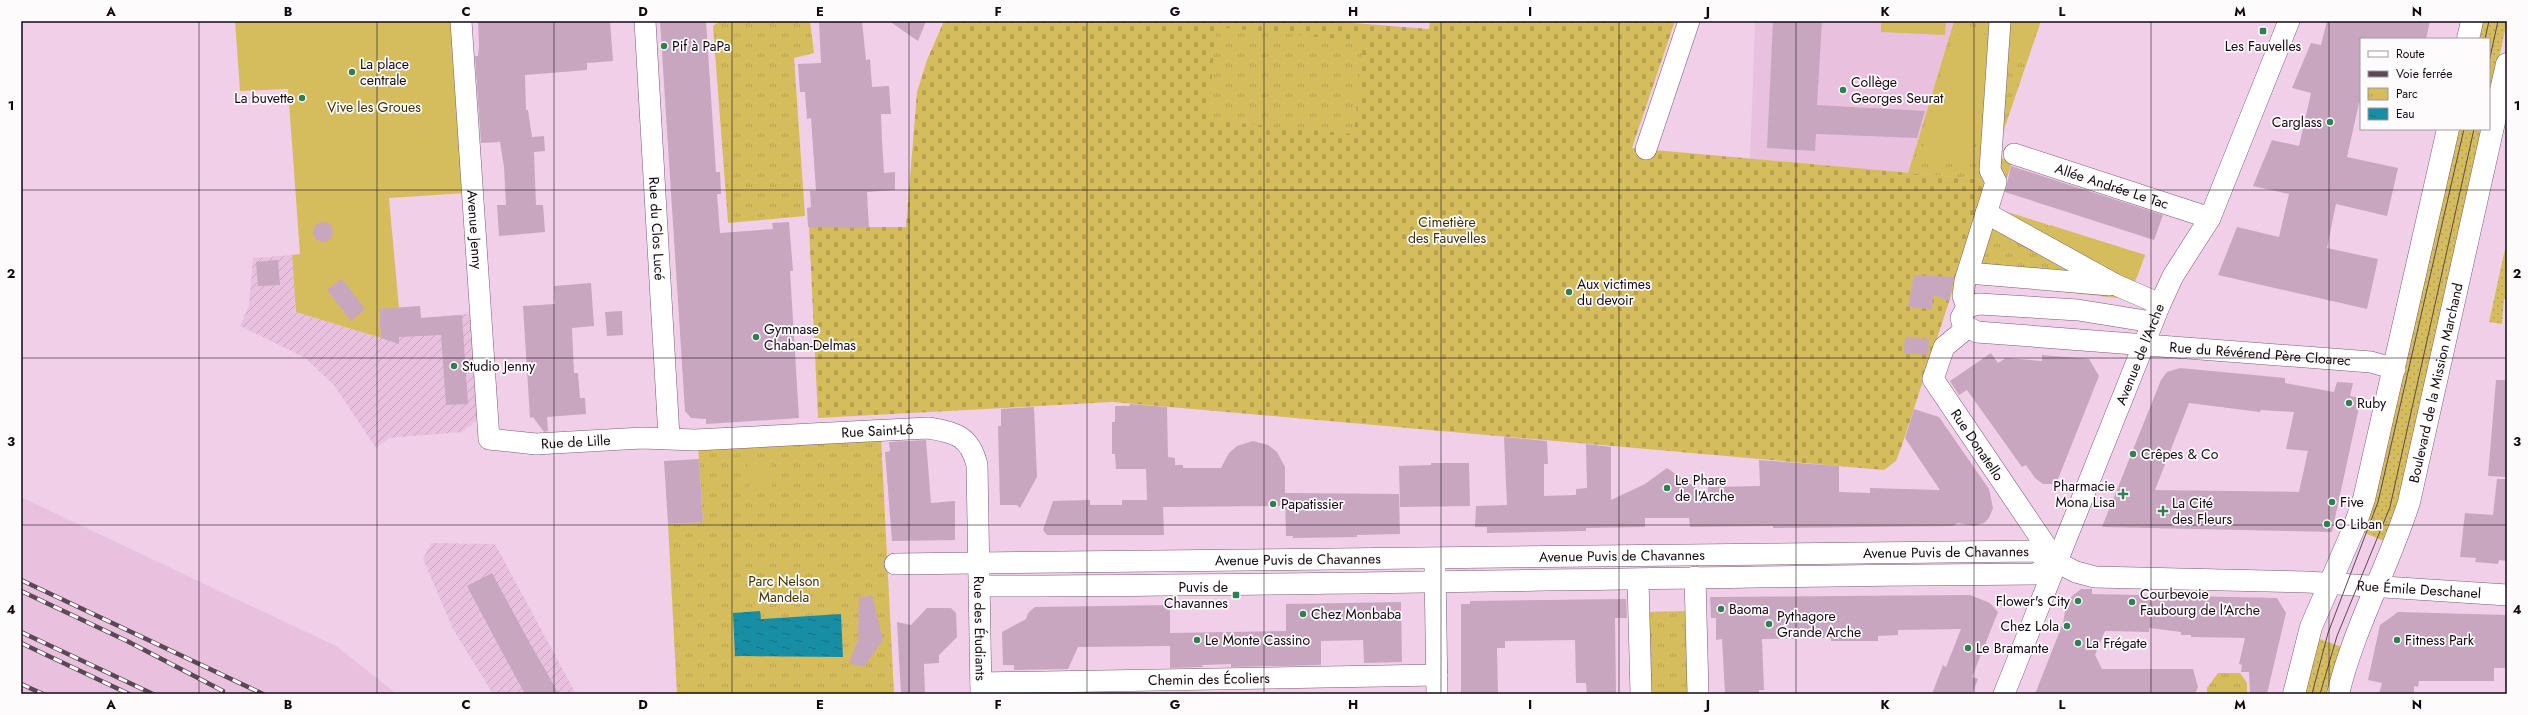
<svg xmlns="http://www.w3.org/2000/svg" width="2528" height="715" viewBox="0 0 2528 715" font-family="Jost,sans-serif">
<defs>
<pattern id="industrial-furrows" width="10" height="10" patternUnits="userSpaceOnUse"><rect width="10" height="10" fill="#e9c1df"/><path d="M-1 1l2-2M0 10L10 0M9 11l2-2" fill="none" stroke="#c7a4be"/></pattern>
<pattern id="grass-dots" width="8" height="8" patternUnits="userSpaceOnUse"><rect width="8" height="8" fill="#d5bd5e"/><path d="M2 2h.1M6 6h.1" fill="none" stroke="#b6a151" stroke-width="1.8" stroke-linecap="round"/></pattern>
<pattern id="cemetery-stones" width="16" height="16" patternUnits="userSpaceOnUse"><rect width="16" height="16" fill="#d5bd5e"/><path d="M2 7V4a2 2 0 0 1 4 0v3zM10 15v-3a2 2 0 0 1 4 0v3z" fill="#b6a151"/></pattern>
<pattern id="park-tufts" width="24" height="20" patternUnits="userSpaceOnUse"><rect width="24" height="20" fill="#d5bd5e"/><path d="M3 7l-1-3M5 7V3M7 7l1-3M15 17l-1-3M17 17v-4M19 17l1-3" fill="none" stroke="#b6a151"/></pattern>
<pattern id="water-ripples" width="26" height="14" patternUnits="userSpaceOnUse"><rect width="26" height="14" fill="#188ea5"/><path d="M2 4q2-2 4 0t4 0M15 11q2-2 4 0t4 0" fill="none" stroke="#147285"/></pattern>
</defs>
<rect width="100%" height="100%" fill="#f2cfe8"/>
<path fill="#e9c1df" d="M1755 21H1954L1908 173 1750 159Z
M21 497 336 646 397 694H21Z"/>
<path fill="url(#industrial-furrows)" d="M292 255 296 312 381 338 379 309 420 306 421 318 474 313 480 414 476 421 462 432 389 438 376 448 334 385 304 357 240 326 249 305 253 258Z
M431 543 495 544 576 694H493L453 629 423 559Z"/>
<path fill="url(#grass-dots)" d="M2480 21H2507L2489 106V39H2476Z
M2456 129H2484L2404 491 2386 542 2363 532Z
M2507 240V299H2504L2502 324 2489 322Z
M2317 638 2342 647 2330 694H2303Z"/>
<path fill="url(#cemetery-stones)" d="M944 21H1328L1429 29 1430 21H1675L1632 148 1989 180 1901 448 1896 461 1884 470 1113 402 818 418 809 227H906L917 92 927 60Z"/>
<path fill="url(#park-tufts)" d="M720 21H810L814 53 794 58 805 216 728 223 713 26Z
M1954 21H2041L1995 156 2012 162 1997 209 2145 255C2139 270 2135 293 2118 298L1956 280 1989 180 1908 173Z
M1216 27 1363 41 1354 134 1208 120Z
M881 437 894 694H677L668 524 703 522 698 445Z
M1688 611 1690 694H1646L1644 612Z
M2218 673H2240L2247 683V694H2207V688Z"/>
<path fill="#d5bd5e" d="M235 21H453L466 193 389 198 399 308 379 310 381 338 296 312 292 255 300 254 288 89 240 91Z
M1881 21H1946L1945 35 1881 32Z
M1990 21H2038L2033 37 1984 106 1971 154 1951 164 1927 157 1921 137 1954 37 1964 32 1989 35Z
M1997 209 2046 224 2042 238Z
M2050 225 2145 255 2134 281 2099 269 2045 239Z
M770 457 772 492 750 494 748 458Z"/>
<path fill="url(#water-ripples)" d="M760 611 761 619 841 614 843 657 735 656 733 613Z"/>
<path fill="#c8a6bf" fill-rule="evenodd" d="M478 21H610L613 61 587 63V70L525 75 526 110H528L532 137 544 136 545 151 534 152 536 205H543L545 232 499 236 497 205H506L504 167 500 142 481 143 475 56H478L479 47Z
M660 21H706L716 172H720L721 194H717L720 233 773 229 772 223 789 222 793 271H790L799 418 706 424V419L691 418 685 411Z
M819 21H862L866 60 870 59 872 87 889 86 891 114H881L882 141 884 173 895 172V190L867 192 869 228 808 227 807 208 811 207 810 191H816L811 118 807 119 805 92H800L798 64 821 63Z
M889 21H926L918 41Z
M1773 21H1822L1817 105 1925 111 1917 138 1816 134 1815 151 1767 148Z
M2327 21H2430L2426 39H2361V104L2359 103 2347 157 2398 168 2387 216 2336 204 2327 248 2378 259 2367 309 2218 275 2237 227 2279 237 2289 194 2253 186 2272 140 2299 146 2311 93 2292 88 2311 43 2321 45Z
M2011 166 2163 215 2154 240 2005 192Z
M313 232a10 10 0 1 1 20 0a10 10 0 1 1-20 0Z
M278 260 280 285 258 286 256 262Z
M1914 275 1954 277 1949 301 1933 295 1932 309 1908 307Z
M342 279 365 309 351 321 327 290Z
M591 283 594 326 572 328 574 373H578L580 398H585L586 414 547 417 548 431 544 432 533 417 530 418 523 306 555 304 554 286Z
M420 306 421 318 462 315 468 404 446 405 441 335 399 337V344L381 338 379 309Z
M622 311 623 335 607 336 605 312Z
M1905 337 1929 339 1928 355 1904 353Z
M1991 353 1998 363 2006 358 2042 361V355L2089 359 2099 376 2056 484H2043L2035 478 2026 465 2022 467 1967 390 1959 395 1950 381Z
M2180 368 2285 378V383L2334 392 2337 382 2353 383 2350 396 2361 398 2332 532 2102 527 2161 380 2167 372ZM2189 403 2260 412 2261 410 2294 412 2286 449 2308 451 2299 492 2155 490Z
M2496 380H2507V477L2488 476Z
M1130 404 1167 407 1168 457 1175 458V465H1183V468H1221L1229 453 1237 446 1253 441 1268 445 1277 452 1285 467V506L1163 507 1164 535H1047L1043 530 1053 501 1090 500V505H1122V500H1147L1146 469H1116L1115 454H1112V422H1115V406H1130Z
M1034 407 1037 477 1020 508 1017 505H1000L998 426H1001V409Z
M1914 409 1939 417 1989 489 1993 508 1989 518 1984 523 1974 526 1958 523 1953 526 1773 528V526L1690 527 1689 518H1645V527L1586 528V531L1487 533V527H1475L1476 506 1507 505 1504 437 1547 441 1548 464H1544V496L1576 495V489L1587 488 1586 444 1611 447V500L1645 484 1667 468 1708 496V487L1760 486 1759 460 1839 466V492L1870 493V488L1940 490 1905 438Z
M926 440 931 503 955 501V540L892 541 885 452 890 451 889 442Z
M699 459 703 522 668 524 664 461Z
M1431 463H1469L1470 506 1400 507 1399 466 1431 465Z
M2497 479H2507V561L2499 560 2498 564 2475 562 2476 558 2460 557 2465 513 2493 515Z
M1285 493 1399 494 1400 534 1357 535V537L1293 538V536H1286Z
M492 573 527 638 559 694H525L502 652 467 586Z
M2081 589H2092V594L2277 598 2286 613 2267 694H2250L2249 672H2241L2242 665 2239 664 2245 638 2191 637V635H2181V632L2149 628V632L2105 631 2095 655 2102 669H2193L2198 687 2195 694H2035L2063 623 2067 600Z
M872 595 883 640 864 667 849 663 858 640 859 598Z
M1970 595 1990 603 1998 612 1972 677 1978 679 1972 694H1932L1943 665 1946 667 1961 629 1898 630V635L1878 636V641H1831V638L1762 639 1764 690H1759V694H1725L1722 639 1716 640V618H1711L1710 597Z
M1626 599 1627 618H1615L1616 694H1587L1586 683H1576L1575 640 1505 641V648H1497L1498 694H1461V604H1470V601Z
M1401 602 1402 662 1364 663 1363 640 1321 641V665L1231 667V664L1202 665 1203 667 1170 668V646L1078 647 1068 669 1014 670V665H1003L1002 632 1026 619 1028 613 1035 607 1170 605V633L1286 631V604Z
M927 608H951L956 613 957 637 939 655V663L924 664 925 694H901L897 622 911 625Z
M2398 612 2507 615 2506 668H2494V681H2419L2418 687 2414 686V694H2379L2382 683 2368 680 2380 625Z"/>
<g fill="none" stroke-linecap="round" stroke-linejoin="round">
<defs>
<g id="minor">
<path id="s1" d="M461 21 489 439 536 444 642 438 695 440 928 428C955 432 970 436 977 465L981 694"/>
<path id="s2" d="M645 21 669 437"/>
<path d="M1646 149 1689 21"/>
<path id="s3" d="M2014 154 2210 218"/>
<path d="M1986 213 2116 285 2160 304"/>
<path d="M1968 273 2110 285"/>
<path d="M1967 307 1963 296 1965 281 1996 182 1990 170 2000 21"/>
<path id="s4" d="M2152 322 2078 310 1979 304 1967 307 1961 318 1963 325 1977 332 2371 362 2395 369"/>
<path id="s5" d="M1967 328 1944 347 1933 379 2056 561"/>
<path id="s6" d="M895 564 2035 551 2076 572 2095 577 2307 582 2507 595"/>
<path d="M1435 569 1437 694"/>
<path d="M1695 577 1698 694"/>
<path d="M1638 580 1641 694"/>
<path d="M980 586C1332 586 1684 576 2035 574L2058 563"/>
<path id="s7" d="M981 683 1437 675"/>
<path id="s8" d="M2004 694 2160 304 2173 276 2210 218 2289 21"/>
</g>
<g id="major">
<path d="M2468 39 2472 21"/>
<path d="M2294 694 2311 627 2354 528 2364 499 2448 129"/>
<path id="s9" d="M2338 694C2354 627 2388 568 2409 502L2507 64"/>
</g>
</defs>
<use href="#minor" stroke="#795b71" stroke-width="22"/>
<use href="#major" stroke="#795b71" stroke-width="23"/>
<use href="#minor" stroke="#fff" stroke-width="21"/>
<use href="#major" stroke="#fff" stroke-width="22"/>
<path stroke="#5b4856" stroke-width="1" d="M2485 39 2489 21
M2489 62 2498 21
M2312 694 2328 633 2378 502 2464 129
M2320 694 2337 636 2390 507 2474 129"/>
<defs>
<path id="rail" d="M21 580 263 694
M21 591 127 641 223 691
M21 632 153 694
M21 643 129 694
M21 684 43 694"/>
</defs>
<use href="#rail" stroke="#5b4856" stroke-width="4.5"/>
<use href="#rail" stroke="#fefbfd" stroke-width="3" stroke-dasharray="9" stroke-linecap="butt"/>
</g>
<path fill="none" stroke="#130810" stroke-width="1" stroke-opacity="0.55" d="M199 21V694M377 21V694M554 21V694M732 21V694M909 21V694M1087 21V694M1264 21V694M1441 21V694M1619 21V694M1796 21V694M1974 21V694M2151 21V694M2329 21V694M21 190H2507M21 358H2507M21 525H2507"/>
<g fill="#2e8052" stroke="#fefbfd" stroke-width="1.5">
<rect x="2259" y="27" width="8" height="8" rx="2"/>
<circle cx="664" cy="46" r="4"/>
<circle cx="352" cy="72" r="4"/>
<circle cx="1843" cy="90" r="4"/>
<circle cx="302" cy="98" r="4"/>
<circle cx="2330" cy="122" r="4"/>
<circle cx="1569" cy="292" r="4"/>
<circle cx="756" cy="337" r="4"/>
<circle cx="454" cy="366" r="4"/>
<circle cx="2349" cy="403" r="4"/>
<circle cx="2133" cy="454" r="4"/>
<circle cx="1667" cy="488" r="4"/>
<path d="M2121 488h4v4h4v4h-4v4h-4v-4h-4v-4h4z"/>
<circle cx="2332" cy="502" r="4"/>
<circle cx="1273" cy="504" r="4"/>
<path d="M2161 505h4v4h4v4h-4v4h-4v-4h-4v-4h4z"/>
<circle cx="2327" cy="524" r="4"/>
<rect x="1232" y="591" width="8" height="8" rx="2"/>
<circle cx="2078" cy="601" r="4"/>
<circle cx="2132" cy="602" r="4"/>
<circle cx="1721" cy="609" r="4"/>
<circle cx="1303" cy="614" r="4"/>
<circle cx="1769" cy="624" r="4"/>
<circle cx="2067" cy="626" r="4"/>
<circle cx="1197" cy="640" r="4"/>
<circle cx="2397" cy="640" r="4"/>
<circle cx="2078" cy="643" r="4"/>
<circle cx="1968" cy="648" r="4"/>
</g>
<g text-anchor="middle" stroke-width="3.5" stroke-linejoin="round" paint-order="stroke">
<g font-size="14" fill="#130810" stroke="#fefbfd" text-anchor="start">
<text x="672" y="51">Pif à PaPa</text>
<text x="2263" y="51" text-anchor="middle">Les Fauvelles</text>
<text x="360" y="69">La place<tspan x="360" dy="16">centrale</tspan></text>
<text x="1851" y="87">Collège<tspan x="1851" dy="16">Georges Seurat</tspan></text>
<text x="294" y="103" text-anchor="end">La buvette</text>
<text x="2322" y="127" text-anchor="end">Carglass</text>
<text x="1577" y="289">Aux victimes<tspan x="1577" dy="16">du devoir</tspan></text>
<text x="764" y="334">Gymnase<tspan x="764" dy="16">Chaban-Delmas</tspan></text>
<text x="462" y="371">Studio Jenny</text>
<text x="2357" y="408">Ruby</text>
<text x="2141" y="459">Crêpes &amp; Co</text>
<text x="1675" y="485">Le Phare<tspan x="1675" dy="16">de l'Arche</tspan></text>
<text x="2115" y="491" text-anchor="end">Pharmacie<tspan x="2115" dy="16">Mona Lisa</tspan></text>
<text x="2340" y="507">Five</text>
<text x="2172" y="508">La Cité<tspan x="2172" dy="16">des Fleurs</tspan></text>
<text x="1281" y="509">Papatissier</text>
<text x="2335" y="529">O Liban</text>
<text x="1228" y="592" text-anchor="end">Puvis de<tspan x="1228" dy="16">Chavannes</tspan></text>
<text x="2140" y="599">Courbevoie<tspan x="2140" dy="16">Faubourg de l'Arche</tspan></text>
<text x="2070" y="606" text-anchor="end">Flower's City</text>
<text x="1729" y="614">Baoma</text>
<text x="1311" y="619">Chez Monbaba</text>
<text x="1777" y="621">Pythagore<tspan x="1777" dy="16">Grande Arche</tspan></text>
<text x="2059" y="631" text-anchor="end">Chez Lola</text>
<text x="1205" y="645">Le Monte Cassino</text>
<text x="2405" y="645">Fitness Park</text>
<text x="2086" y="648">La Frégate</text>
<text x="1976" y="653">Le Bramante</text>
</g>
<g font-size="14" fill="#3d3204" stroke="#fefbfd">
<text x="374" y="112">Vive les Groues</text>
<text x="1447" y="227">Cimetière<tspan x="1447" dy="16">des Fauvelles</tspan></text>
<text x="784" y="586">Parc Nelson<tspan x="784" dy="16">Mandela</tspan></text>
</g>
<g font-size="14" fill="#130810" stroke="#fefbfd">
<text dy="5" stroke="none"><textPath href="#s3" startOffset="103">Allée Andrée Le Tac</textPath></text>
<text dy="5" stroke="none"><textPath href="#s2" startOffset="208">Rue du Clos Lucé</textPath></text>
<text dy="5" stroke="none"><textPath href="#s1" startOffset="209">Avenue Jenny</textPath></text>
<text dy="5" stroke="none"><textPath href="#s8" startOffset="366">Avenue de l'Arche</textPath></text>
<text dy="5" stroke="none"><textPath href="#s4" startOffset="506">Rue du Révérend Père Cloarec</textPath></text>
<text dy="5" stroke="none"><textPath href="#s9" startOffset="327">Boulevard de la Mission Marchand</textPath></text>
<text dy="5" stroke="none"><textPath href="#s1" startOffset="808">Rue Saint-Lô</textPath></text>
<text dy="5" stroke="none"><textPath href="#s1" startOffset="506">Rue de Lille</textPath></text>
<text dy="5" stroke="none"><textPath href="#s5" startOffset="143">Rue Donatello</textPath></text>
<text dy="5" stroke="none"><textPath href="#s6" startOffset="1051">Avenue Puvis de Chavannes</textPath></text>
<text dy="5" stroke="none"><textPath href="#s6" startOffset="727">Avenue Puvis de Chavannes</textPath></text>
<text dy="5" stroke="none"><textPath href="#s6" startOffset="403">Avenue Puvis de Chavannes</textPath></text>
<text dy="5" stroke="none"><textPath href="#s6" startOffset="1530">Rue Émile Deschanel</textPath></text>
<text dy="5" stroke="none"><textPath href="#s1" startOffset="1089">Rue des Étudiants</textPath></text>
<text dy="5" stroke="none"><textPath href="#s7" startOffset="228">Chemin des Écoliers</textPath></text>
</g>
</g>
<rect width="2528" height="715" fill="none" stroke="#fefbfd" stroke-width="44"/>
<rect x="2360" y="38" width="130" height="92" fill="#fefbfd" stroke="#a09a9e"/>
<rect x="2368" y="51" width="20" height="6" fill="#ffffff" stroke="#a09a9e"/>
<text x="2396" y="58" font-size="12" fill="#130810">Route</text>
<rect x="2368" y="71" width="20" height="6" fill="#5b4856" stroke="#a09a9e"/>
<text x="2396" y="78" font-size="12" fill="#130810">Voie ferrée</text>
<rect x="2368" y="88" width="20" height="12" fill="url(#park-tufts)" stroke="#a09a9e"/>
<text x="2396" y="98" font-size="12" fill="#130810">Parc</text>
<rect x="2368" y="108" width="20" height="12" fill="url(#water-ripples)" stroke="#a09a9e"/>
<text x="2396" y="118" font-size="12" fill="#130810">Eau</text>
<rect x="22" y="22" width="2484" height="671" fill="none" stroke="#130810" stroke-width="1.5"/>
<g font-size="13" text-anchor="middle" font-weight="bold" fill="#130810">
<text x="111" y="16">A</text>
<text x="288" y="16">B</text>
<text x="466" y="16">C</text>
<text x="643" y="16">D</text>
<text x="820" y="16">E</text>
<text x="998" y="16">F</text>
<text x="1175" y="16">G</text>
<text x="1353" y="16">H</text>
<text x="1530" y="16">I</text>
<text x="1708" y="16">J</text>
<text x="1885" y="16">K</text>
<text x="2062" y="16">L</text>
<text x="2240" y="16">M</text>
<text x="2417" y="16">N</text>
<text x="11" y="110">1</text>
<text x="2517" y="110">1</text>
<text x="11" y="278">2</text>
<text x="2517" y="278">2</text>
<text x="11" y="446">3</text>
<text x="2517" y="446">3</text>
<text x="11" y="614">4</text>
<text x="2517" y="614">4</text>
<text x="111" y="709">A</text>
<text x="288" y="709">B</text>
<text x="466" y="709">C</text>
<text x="643" y="709">D</text>
<text x="820" y="709">E</text>
<text x="998" y="709">F</text>
<text x="1175" y="709">G</text>
<text x="1353" y="709">H</text>
<text x="1530" y="709">I</text>
<text x="1708" y="709">J</text>
<text x="1885" y="709">K</text>
<text x="2062" y="709">L</text>
<text x="2240" y="709">M</text>
<text x="2417" y="709">N</text>
</g>
</svg>
